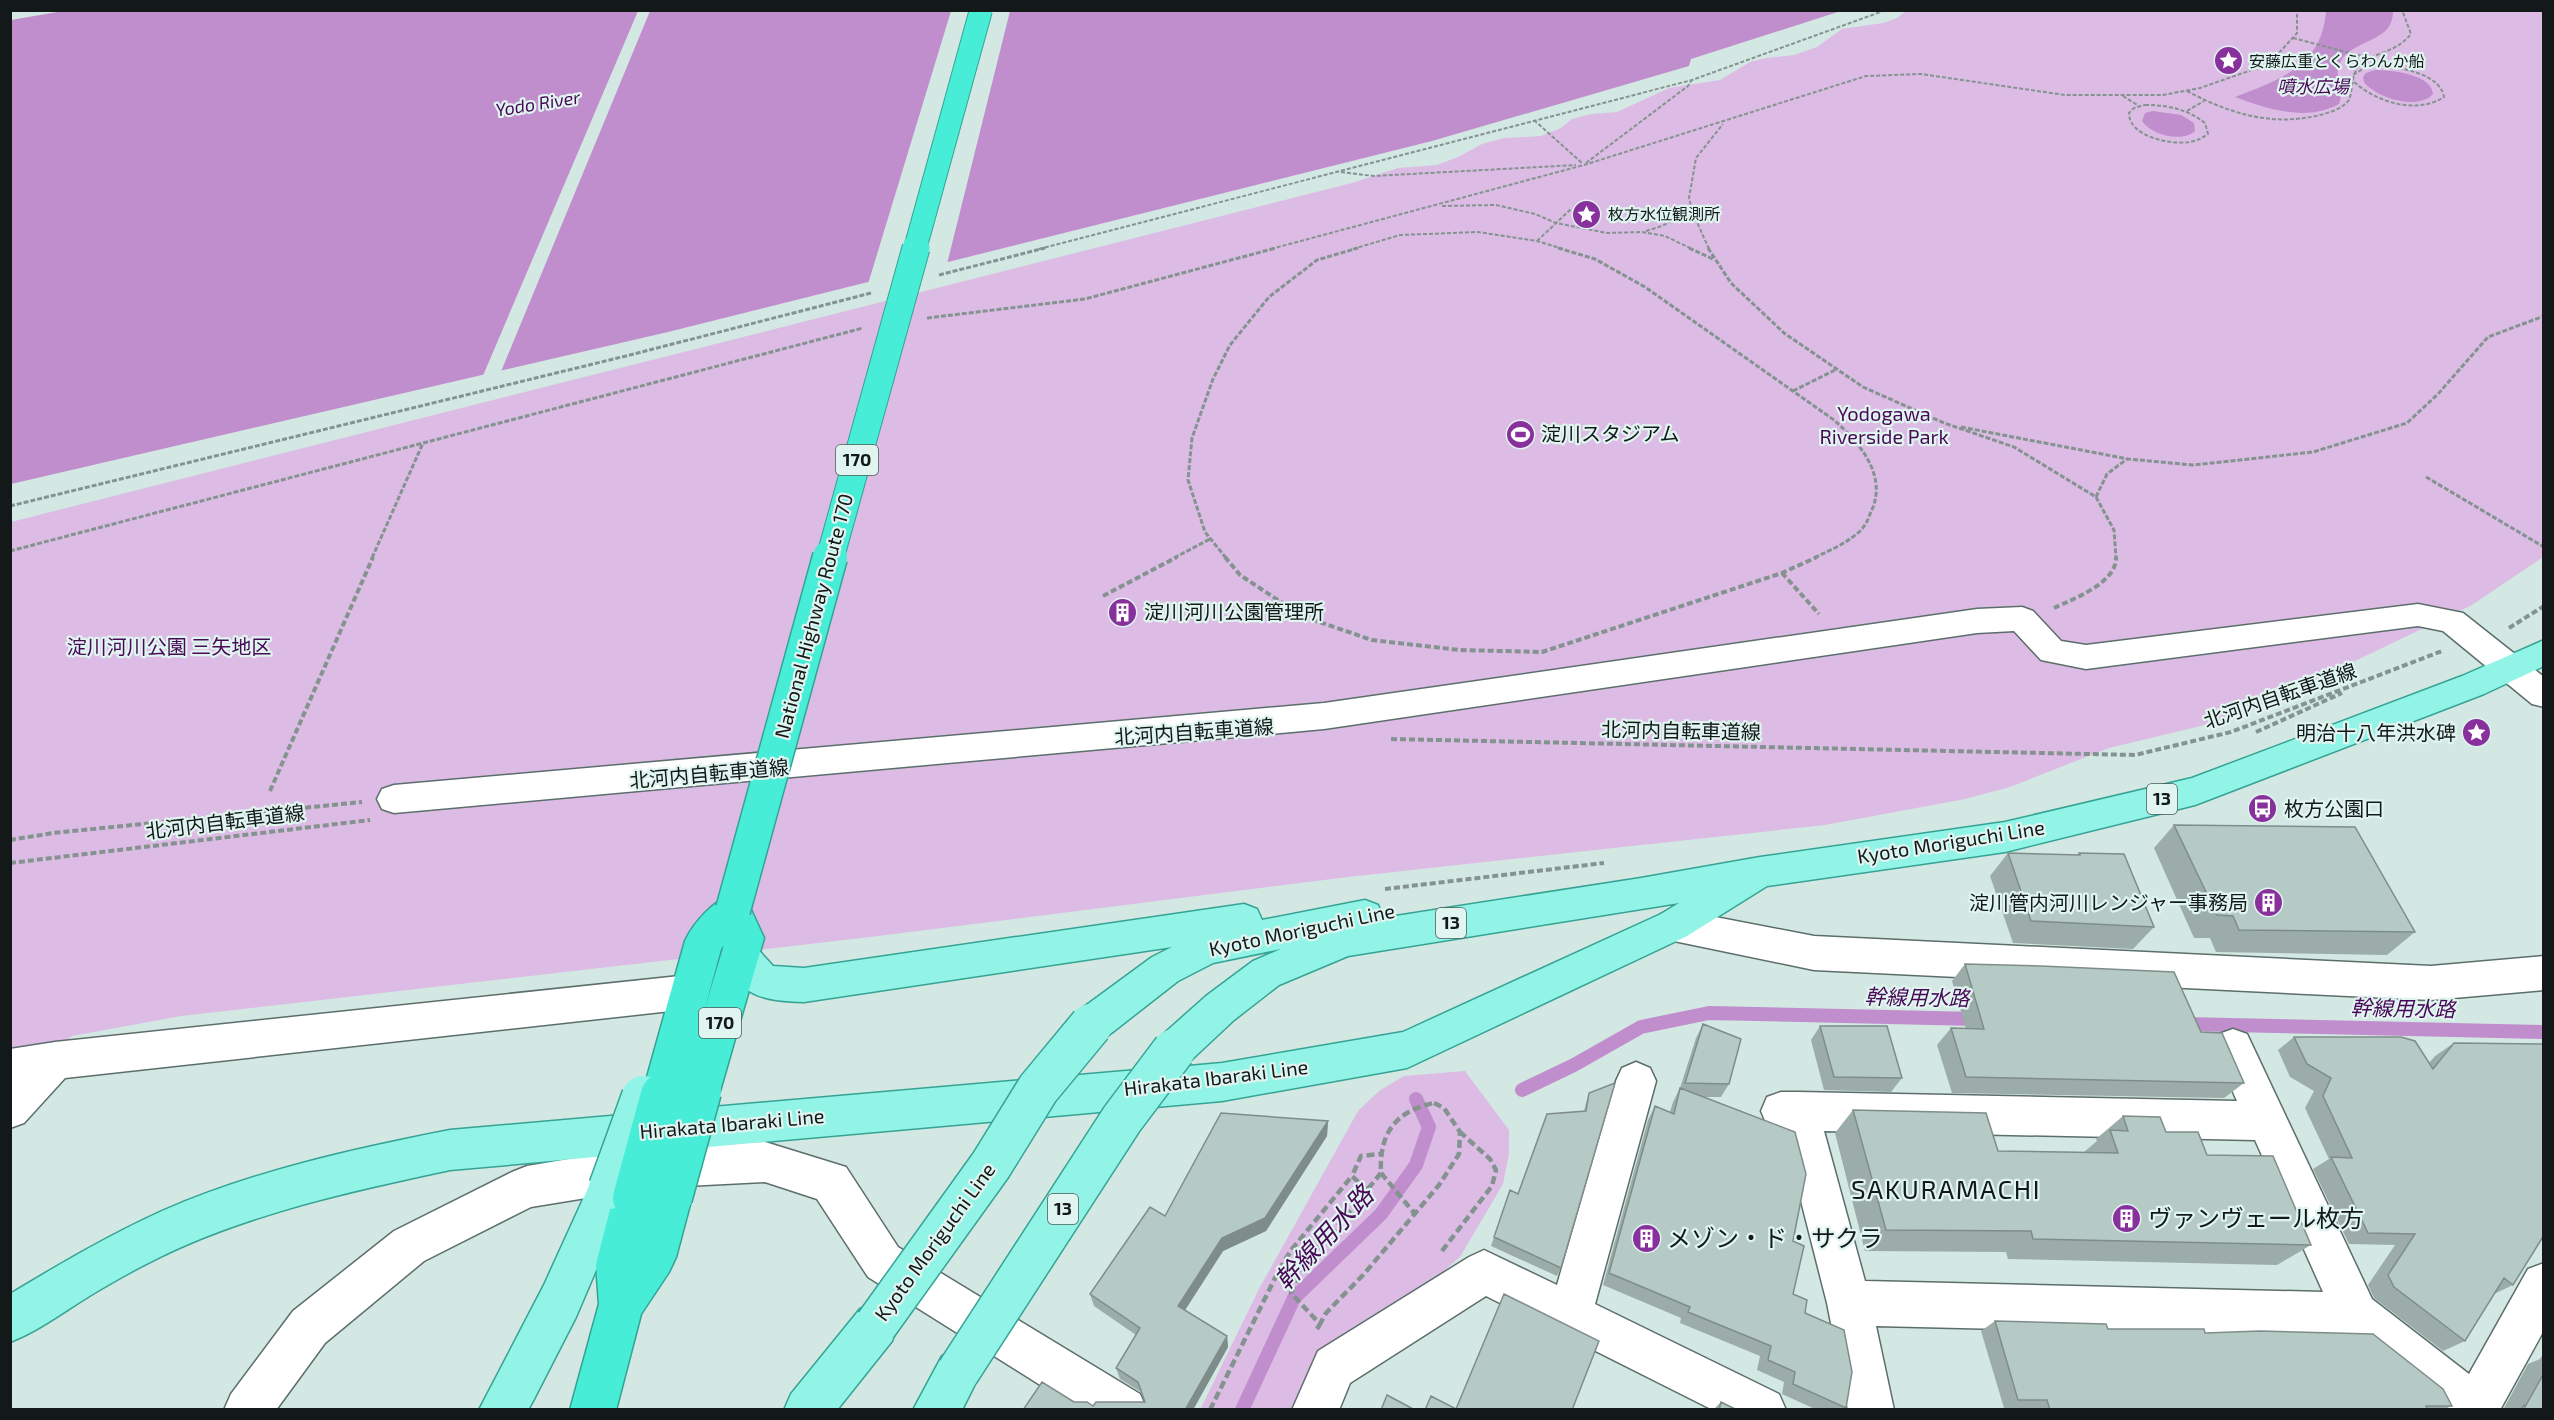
<svg xmlns="http://www.w3.org/2000/svg" width="2554" height="1420" viewBox="0 0 2554 1420" font-family="'Exo 2','Noto Sans JP',sans-serif">
<rect width="100%" height="100%" fill="#d3e7e3"/>
<path fill="#dcbce4" d="M1906 11H2543V557L2472 605 2238 717 2109 748 2010 787 1965 799 1825 825 1348 877 870 937 181 1016 72 1036 11 1083V522L1352 183 1398 168 1437 165 1458 157 1482 144 1504 138 1541 136 1561 128 1572 119 1591 114 1617 112 1669 88 1720 80 1750 62 1766 58 1794 55 1817 47 1842 29 1883 23 1897 18Z
M1465 1071 1509 1130V1154L1503 1184 1460 1257 1378 1328 1306 1409 1200 1410 1259 1289 1358 1111 1379 1091 1404 1076Z"/>
<path fill="#c08ecc" d="M69 10 1841 11 1691 59 1689 66 1432 141 668 332 11 484V20Z
M2326 11H2393C2393 42 2358 38 2342 59 2331 74 2346 88 2339 104 2307 122 2267 109 2235 97 2281 79 2322 66 2326 11Z
M2375 70C2390 70 2432 74 2433 94 2418 111 2376 98 2364 82L2363 77 2366 73Z
M2153 111 2181 115 2194 123 2195 131C2182 143 2151 135 2142 121L2145 113Z"/>
<path fill="#d3e7e3" d="M638 11H650L500 374 482 378Z
M951 11H1010L947 264 868 284Z"/>
<g fill="none" stroke-linecap="round" stroke-linejoin="round">
<path stroke="#c08ecc" stroke-width="14" d="M2184 1024 2544 1032
M1522 1090 1574 1065 1641 1027 1709 1013 1976 1019
M1242 1410 1294 1298 1381 1214 1416 1165 1429 1127 1416 1099"/>
<defs>
<path id="minor" d="M2418 604 2463 613 2544 677V707L2532 704 2443 631 2418 626 2086 669 2041 660 2014 631 1977 633 1324 729 394 813 382 809 377 799 382 789 394 785 1324 703 1977 609 2022 607 2033 611 2061 641 2086 645Z
M1674 909 1814 936 2431 966 2544 956V990L2431 1000 1814 970 1674 941 1661 936 1655 925 1661 914Z
M689 975 703 980 708 992 703 1004 689 1009 65 1078 24 1123 10 1128V1049L55 1042Z
M2233 1029 2247 1034 2372 1299 2469 1374 2528 1269 2544 1263V1330L2500 1410H2440L2348 1337 1876 1326 1894 1410H1848L1827 1303 1783 1130 1767 1125 1761 1111 1767 1097 1781 1092H1798L2237 1101 2213 1047 2219 1034ZM1824 1131 2255 1140 2323 1292 1865 1281Z
M1636 1062 1650 1068 1656 1081 1595 1304 1779 1394 1786 1410H1713L1486 1296 1350 1383 1339 1410H1292L1318 1351 1469 1257 1484 1250 1557 1285 1616 1081 1622 1068Z
M765 1142 846 1167 898 1247 1140 1394 1147 1410H1080L868 1277 817 1199 765 1182 647 1188 531 1207 424 1261 325 1343 276 1410H224L231 1394 293 1311 394 1231 512 1172 527 1166 647 1146Z"/>
<path id="major" d="M2544 640V666L2484 694 2195 805 2005 852 1767 886 1687 936 1407 1068 1222 1101 450 1170C361 1189 270 1209 186 1245 158 1257 128 1273 101 1289 71 1306 43 1329 10 1342V1294C60 1264 109 1235 162 1211 253 1171 353 1149 450 1130L1172 1067 1160 1063 1154 1050 1160 1037 1206 996 1253 961 1281 949 1213 963 1178 981 1105 1038 1091 1043 1077 1038 1071 1025 1077 1012 1152 957 1172 947 804 1002C762 1001 740 996 721 956L727 944 740 939 753 944 773 966 804 968 1244 904 1257 909 1262 920 1365 900 1378 905 1383 918 1641 878 1760 857 2005 822 2192 778 2462 676ZM1679 903 1661 914 1403 1032 1222 1063 1178 1067 1188 1063 1234 1020 1279 985 1348 956Z
M610 1167 625 1173 631 1188 576 1317 534 1399 528 1410H479L544 1285 595 1173Z
M876 1303 892 1309 898 1325 892 1341 837 1410H784L791 1394 860 1309Z
M958 1349 974 1356 981 1372 962 1410H913L942 1356Z"/>
<path id="highway" d="M733 894 746 899 764 938 720 1091 714 1105 700 1110 686 1105 682 1096 676 1109 662 1114 648 1109 642 1095 685 941C694 922 713 901 733 894ZM724 945 705 1008 721 949Z
M671 1176 686 1182 692 1197 676 1257 669 1272 641 1314 616 1410H570L599 1304 596 1264 613 1198 619 1183 634 1177 649 1183 652 1191 656 1182Z"/>
</defs>
<use href="#minor" stroke="#5c6e6b" stroke-width="3"/>
<use href="#major" stroke="#35a394" stroke-width="3"/>
<use href="#highway" stroke="#35a394" stroke-width="3"/>
<path stroke="#849390" stroke-width="2" stroke-dasharray="4 2" stroke-linecap="butt" d="M2293 38 2369 58
M2381 65C2400 68 2440 73 2444 97 2416 115 2376 102 2353 81V75L2368 66Z
M2187 91C2228 113 2270 126 2316 116 2328 113 2341 110 2349 100 2353 90 2351 77 2358 67 2370 52 2394 55 2411 34L2402 10
M2123 96 2139 106
M2145 105C2168 105 2187 109 2205 123L2208 134C2202 138 2197 141 2190 142 2171 145 2129 137 2129 113L2134 108Z
M2187 111 2204 101
M1534 120 1583 164
M1586 163 1688 86 1691 81
M1341 172 1374 176 1576 165
M1442 206 1496 205 1535 214 1556 223 1607 233 1642 232 1665 236 1692 249
M1646 231 1662 226 1691 211
M1537 241 1572 208
M1039 249 1692 80 1886 10
M1271 249 1584 165 1866 76 1921 74 2065 95H2163L2200 88 2269 64 2297 33V10
M1353 249 1400 235 1478 232 1537 241 1563 249
M1709 249 1692 211 1689 198 1696 158 1723 124"/>
<path stroke="#849390" stroke-width="3" stroke-dasharray="5 2" stroke-linecap="butt" d="M1558 248 1595 259 1645 287 1834 420C1861 444 1889 477 1870 514 1868 520 1865 526 1861 530 1848 543 1830 550 1814 558
M1689 248 1713 259
M1708 248 1731 283 1784 333 1863 387 1944 423 2014 447 2096 497 2114 530 2116 558
M939 275 1045 248
M927 318 1085 299 1276 248
M1793 391 1835 370
M1961 427 2128 459 2193 465 2313 452 2407 423 2438 394 2488 337 2544 316
M2426 477 2544 547
M2096 497 2107 474 2127 459
M10 506 630 355 871 293
M10 551 863 328
M372 558 423 443
M1174 558 1210 539
M1226 558 1205 532 1188 480 1192 438 1213 379 1230 345 1269 297 1317 260 1358 248"/>
<path stroke="#849390" stroke-width="4" stroke-dasharray="6 3" stroke-linecap="butt" d="M1225 557 1240 575 1302 616 1372 640 1459 650 1542 652 1782 573 1817 557
M1782 573 1819 614
M1103 596 1177 557
M2054 608C2073 599 2117 583 2116 557
M2509 628 2544 606
M2256 732 2342 693
M1391 739 2135 755 2231 732 2442 651
M270 791 373 557
M10 840 53 833 362 802
M10 863 370 820
M1385 889 1604 863"/>
<path stroke="#849390" stroke-width="4.5" stroke-dasharray="8 4" stroke-linecap="butt" d="M1434 1103 1444 1108 1460 1132 1459 1154 1439 1185 1364 1274 1326 1313 1320 1324 1291 1293 1307 1258 1331 1234 1381 1173C1379 1134 1395 1111 1434 1103Z
M1381 1173 1415 1214
M1367 1190 1352 1176 1361 1156 1380 1154
M1442 1251 1492 1186 1496 1170 1490 1159 1460 1132
M1317 1329 1320 1324
M1210 1410 1280 1268 1292 1249 1352 1176"/>
<use href="#minor" fill="#fff" fill-rule="evenodd"/>
<use href="#major" fill="#91f4e7" fill-rule="evenodd"/>
<use href="#highway" fill="#48edd7" fill-rule="evenodd"/>
<defs>
<path id="major-bridge" d="M610 1188 643 1097
M876 1325 991 1165 1038 1089 1091 1025
M958 1372 1122 1119 1174 1050"/>
<path id="highway-bridge-far3" d="M915 249 981 10"/>
<path id="highway-bridge-far2" d="M830 558 916 248"/>
<path id="highway-bridge-far1" d="M733 910 830 557"/>
<path id="highway-bridge" d="M671 1197 700 1091
M634 1198 662 1095"/>
</defs>
<use href="#major-bridge" stroke="#35a394" stroke-width="45" stroke-linecap="butt"/>
<use href="#highway-bridge-far3" stroke="#35a394" stroke-width="24" stroke-linecap="butt"/>
<use href="#highway-bridge-far2" stroke="#35a394" stroke-width="29" stroke-linecap="butt"/>
<use href="#highway-bridge-far1" stroke="#35a394" stroke-width="37" stroke-linecap="butt"/>
<use href="#highway-bridge" stroke="#35a394" stroke-width="45" stroke-linecap="butt"/>
<use href="#major-bridge" stroke="#91f4e7" stroke-width="42"/>
<use href="#highway-bridge-far3" stroke="#48edd7" stroke-width="22"/>
<use href="#highway-bridge-far2" stroke="#48edd7" stroke-width="27"/>
<use href="#highway-bridge-far1" stroke="#48edd7" stroke-width="34"/>
<use href="#highway-bridge" stroke="#48edd7" stroke-width="42"/>
</g>
<path fill="#9cada9" d="M2174 825 2415 932 2387 955 2216 952 2210 938H2194L2154 848Z
M2008 853 2077 855 2079 853 2154 927 2133 949 2013 943 1990 876Z
M1965 964 2201 1032 2244 1083 2224 1098 1952 1093 1937 1045 1951 1028 1966 1029 1952 981Z
M1703 1024 1729 1084 1721 1097H1704L1793 1241V1294L1805 1313 1846 1408 1844 1410H1817L1782 1394 1784 1382 1757 1370 1760 1356 1680 1323 1681 1318 1603 1285 1648 1120 1655 1106 1670 1112 1673 1102 1680 1088 1696 1038Z
M1820 1026 1902 1078 1891 1092 1824 1090 1811 1040Z
M2294 1037 2429 1063 2435 1056 2454 1043 2513 1285 2494 1294 2465 1341 2443 1351 2374 1298 2368 1285 2395 1245 2349 1244 2313 1169 2329 1159 2305 1108 2314 1091 2290 1077 2278 1050Z
M1589 1093 1561 1268 1557 1276 1491 1246 1510 1190 1518 1194 1584 1111 1586 1103Z
M1853 1110 1998 1151 2084 1152 2097 1141 2096 1139 2123 1116 2166 1132 2207 1155 2311 1245 2277 1265 2008 1259 2006 1252 1865 1251 1835 1133Z
M1328 1121 1327 1136 1266 1231 1223 1251 1185 1310 1227 1336 1228 1347 1193 1410H1023L1074 1402 1093 1406 1145 1402 1141 1392 1120 1379 1116 1368 1136 1335 1094 1306 1090 1294 1165 1216Z
M1995 1321 2108 1329 2205 1333 2452 1406 2442 1410H2032V1408H2004L1981 1331Z
M2544 1353V1410H2503L2528 1364 2540 1359Z
M1721 1402 1719 1410H1713Z"/>
<path fill="#7f8d8a" d="M1328 1121 1327 1136 1266 1231 1223 1251 1180 1318 1178 1306 1222 1238Z
M1227 1336 1228 1347 1193 1410H1185Z"/>
<path fill="#b5c9c5" stroke="#7f8d8a" stroke-width="1.5" d="M2174 825 2355 827 2415 932 2239 930 2233 916 2217 915Z
M2008 853 2080 855 2079 853 2124 854 2154 927 2031 921Z
M1965 964 2041 966 2174 972 2201 1032 2222 1033 2244 1083 1966 1077 1951 1028 1984 1029Z
M1703 1024 1741 1039 1729 1084 1685 1083Z
M1820 1026H1887L1902 1078 1834 1077Z
M2294 1037H2401L2415 1041 2433 1069 2454 1043 2544 1044V1235L2513 1285 2504 1278 2465 1341 2394 1287 2388 1275 2415 1234 2368 1233 2331 1157 2352 1158 2323 1096 2331 1078 2307 1064Z
M1615 1083 1561 1268 1494 1237 1510 1190 1518 1194 1547 1114 1586 1111 1589 1093Z
M1680 1088 1795 1132 1806 1174 1793 1241 1804 1246 1793 1294 1807 1300 1805 1313 1844 1330 1852 1372 1846 1408 1793 1384 1795 1372 1768 1360 1771 1346 1688 1312 1690 1307 1609 1273 1655 1106 1674 1114Z
M1853 1110 1986 1113 1998 1151 2118 1153 2110 1130 2128 1131 2123 1116 2160 1117 2166 1132H2198L2207 1155 2273 1156 2311 1245 2033 1239 2031 1231 1886 1230Z
M1221 1113 1328 1121 1265 1218 1222 1238 1178 1306 1227 1336 1185 1410H1023L1042 1382 1074 1402H1087L1093 1406 1096 1402H1145L1138 1382 1116 1368 1140 1328 1090 1294 1150 1207 1165 1216Z
M1504 1294 1599 1341 1572 1410H1425L1431 1396 1456 1409Z
M1995 1321 2106 1324 2108 1329H2204L2205 1333 2260 1331 2373 1334 2443 1389 2452 1406H2426L2428 1410H2050L2047 1400H2018Z
M2544 1373V1410H2521L2524 1405 2525 1407Z
M1387 1395 1415 1410H1381Z
M1721 1402 1737 1410H1719Z"/>
<defs>
<symbol id="sight-disc" viewBox="-11 -11 22 22"><circle r="9.5" fill="#88309c" stroke="#e0f4f0"/><path d="M0-6L1.8-2.2L6-1.7L2.9 1.2L3.7 5.4L0 3.3L-3.7 5.4L-2.9 1.2L-6-1.7L-1.8-2.2Z" fill="#fff"/></symbol>
<symbol id="stadium-disc" viewBox="-11 -11 22 22"><circle r="9.5" fill="#88309c" stroke="#e0f4f0"/><path d="M0-5a6.5 5 0 1 0 0 10a6.5 5 0 1 0 0-10ZM-3.5-1.8h7v3.6h-7Z" fill="#fff"/></symbol>
<symbol id="building-disc" viewBox="-11 -11 22 22"><circle r="9.5" fill="#88309c" stroke="#e0f4f0"/><path d="M-4-6H4V6H1V3H-1V6H-4ZM-2.5-4.3h1.7v1.8h-1.7ZM.8-4.3h1.7v1.8H.8ZM-2.5-1h1.7V.8h-1.7ZM.8-1h1.7V.8H.8Z" fill="#fff"/></symbol>
<symbol id="bus-disc" viewBox="-11 -11 22 22"><circle r="9.5" fill="#88309c" stroke="#e0f4f0"/><path d="M-5-6H5V4H4V6H2V4H-2V6H-4V4H-5ZM-3.5-4V0h7V-4ZM-3.5 1.2v1.5H-2V1.2ZM2 1.2v1.5H3.5V1.2Z" fill="#fff"/></symbol>
</defs>
<g fill-rule="evenodd">
<use href="#sight-disc" x="2212" y="44" width="33" height="33"/>
<use href="#sight-disc" x="1570" y="198" width="33" height="33"/>
<use href="#stadium-disc" x="1504" y="418" width="33" height="33"/>
<use href="#building-disc" x="1106" y="596" width="33" height="33"/>
<use href="#sight-disc" x="2460" y="716" width="33" height="33"/>
<use href="#bus-disc" x="2246" y="792" width="33" height="33"/>
<use href="#building-disc" x="2252" y="886" width="33" height="33"/>
<use href="#building-disc" x="2110" y="1202" width="33" height="33"/>
<use href="#building-disc" x="1630" y="1222" width="33" height="33"/>
</g>
<g text-anchor="middle" stroke-width="4.5" stroke-linejoin="round" paint-order="stroke">
<g font-size="16" fill="#121918" stroke="#e0f4f0" text-anchor="start">
<text x="2249" y="67">安藤広重とくらわんか船</text>
<text x="1608" y="220">枚方水位観測所</text>
</g>
<g font-size="18" font-style="italic" fill="#490857" stroke="#e0f4f0">
<text x="2313" y="93">噴水広場</text>
<text transform="translate(538 104) rotate(-9)" y="6">Yodo River</text>
</g>
<g fill="#e0f4f0" stroke="#505b59" stroke-width="1.5">
<rect x="836" y="445" width="42" height="30" rx="4.5"/>
<rect x="2147" y="784" width="30" height="30" rx="4.5"/>
<rect x="1436" y="908" width="30" height="30" rx="4.5"/>
<rect x="699" y="1008" width="42" height="30" rx="4.5"/>
<rect x="1048" y="1194" width="30" height="30" rx="4.5"/>
</g>
<g font-size="18" font-weight="bold" fill="#121918">
<text x="857" y="466">170</text>
<text x="2162" y="805">13</text>
<text x="1451" y="929">13</text>
<text x="720" y="1029">170</text>
<text x="1063" y="1215">13</text>
</g>
<g font-size="20" fill="#490957" stroke="#e0f4f0">
<text x="1884" y="421">Yodogawa<tspan x="1884" dy="23">Riverside Park</tspan></text>
<text x="169" y="654">淀川河川公園 三矢地区</text>
</g>
<g font-size="20" fill="#121918" stroke="#e0f4f0" text-anchor="start">
<text x="1541" y="441">淀川スタジアム</text>
<text x="1144" y="619">淀川河川公園管理所</text>
<text x="2456" y="740" text-anchor="end">明治十八年洪水碑</text>
<text x="2284" y="816">枚方公園口</text>
<text x="2248" y="910" text-anchor="end">淀川管内河川レンジャー事務局</text>
</g>
<g font-size="20" fill="#121918" stroke="#e0f4f0">
<text transform="translate(814 616) rotate(-75)" y="7">National Highway Route 170</text>
<text transform="translate(2280 696) rotate(-19)" y="7">北河内自転車道線</text>
<text transform="translate(1681 731) rotate(1)" y="7">北河内自転車道線</text>
<text transform="translate(1194 732) rotate(-4)" y="7">北河内自転車道線</text>
<text transform="translate(709 774) rotate(-5)" y="7">北河内自転車道線</text>
<text transform="translate(225 822) rotate(-7)" y="7">北河内自転車道線</text>
<text transform="translate(1951 842) rotate(-9)" y="7">Kyoto Moriguchi Line</text>
<text transform="translate(1302 930) rotate(-12)" y="7">Kyoto Moriguchi Line</text>
<text transform="translate(1216 1078) rotate(-7)" y="7">Hirakata Ibaraki Line</text>
<text transform="translate(732 1124) rotate(-5)" y="7">Hirakata Ibaraki Line</text>
<text transform="translate(935 1242) rotate(-54)" y="7">Kyoto Moriguchi Line</text>
</g>
<g font-size="21" font-style="italic" fill="#490857" stroke="#e0f4f0">
<text transform="translate(1917 998) rotate(1)" y="7">幹線用水路</text>
<text transform="translate(2403 1009) rotate(1)" y="7">幹線用水路</text>
</g>
<g font-size="24" fill="#121918" stroke="#e0f4f0" text-anchor="start">
<text x="2148" y="1227">ヴァンヴェール枚方</text>
<text x="1667" y="1247">メゾン・ド・サクラ</text>
</g>
<g font-size="26" letter-spacing="1.5" fill="#121918" stroke="#e0f4f0">
<text x="1946" y="1199">SAKURAMACHI</text>
</g>
<g font-size="26" font-style="italic" fill="#490857" stroke="#e0f4f0">
<text transform="translate(1324 1238) rotate(-47)" y="9">幹線用水路</text>
</g>
</g>
<rect width="2554" height="1420" fill="none" stroke="#121918" stroke-width="24"/>
</svg>
